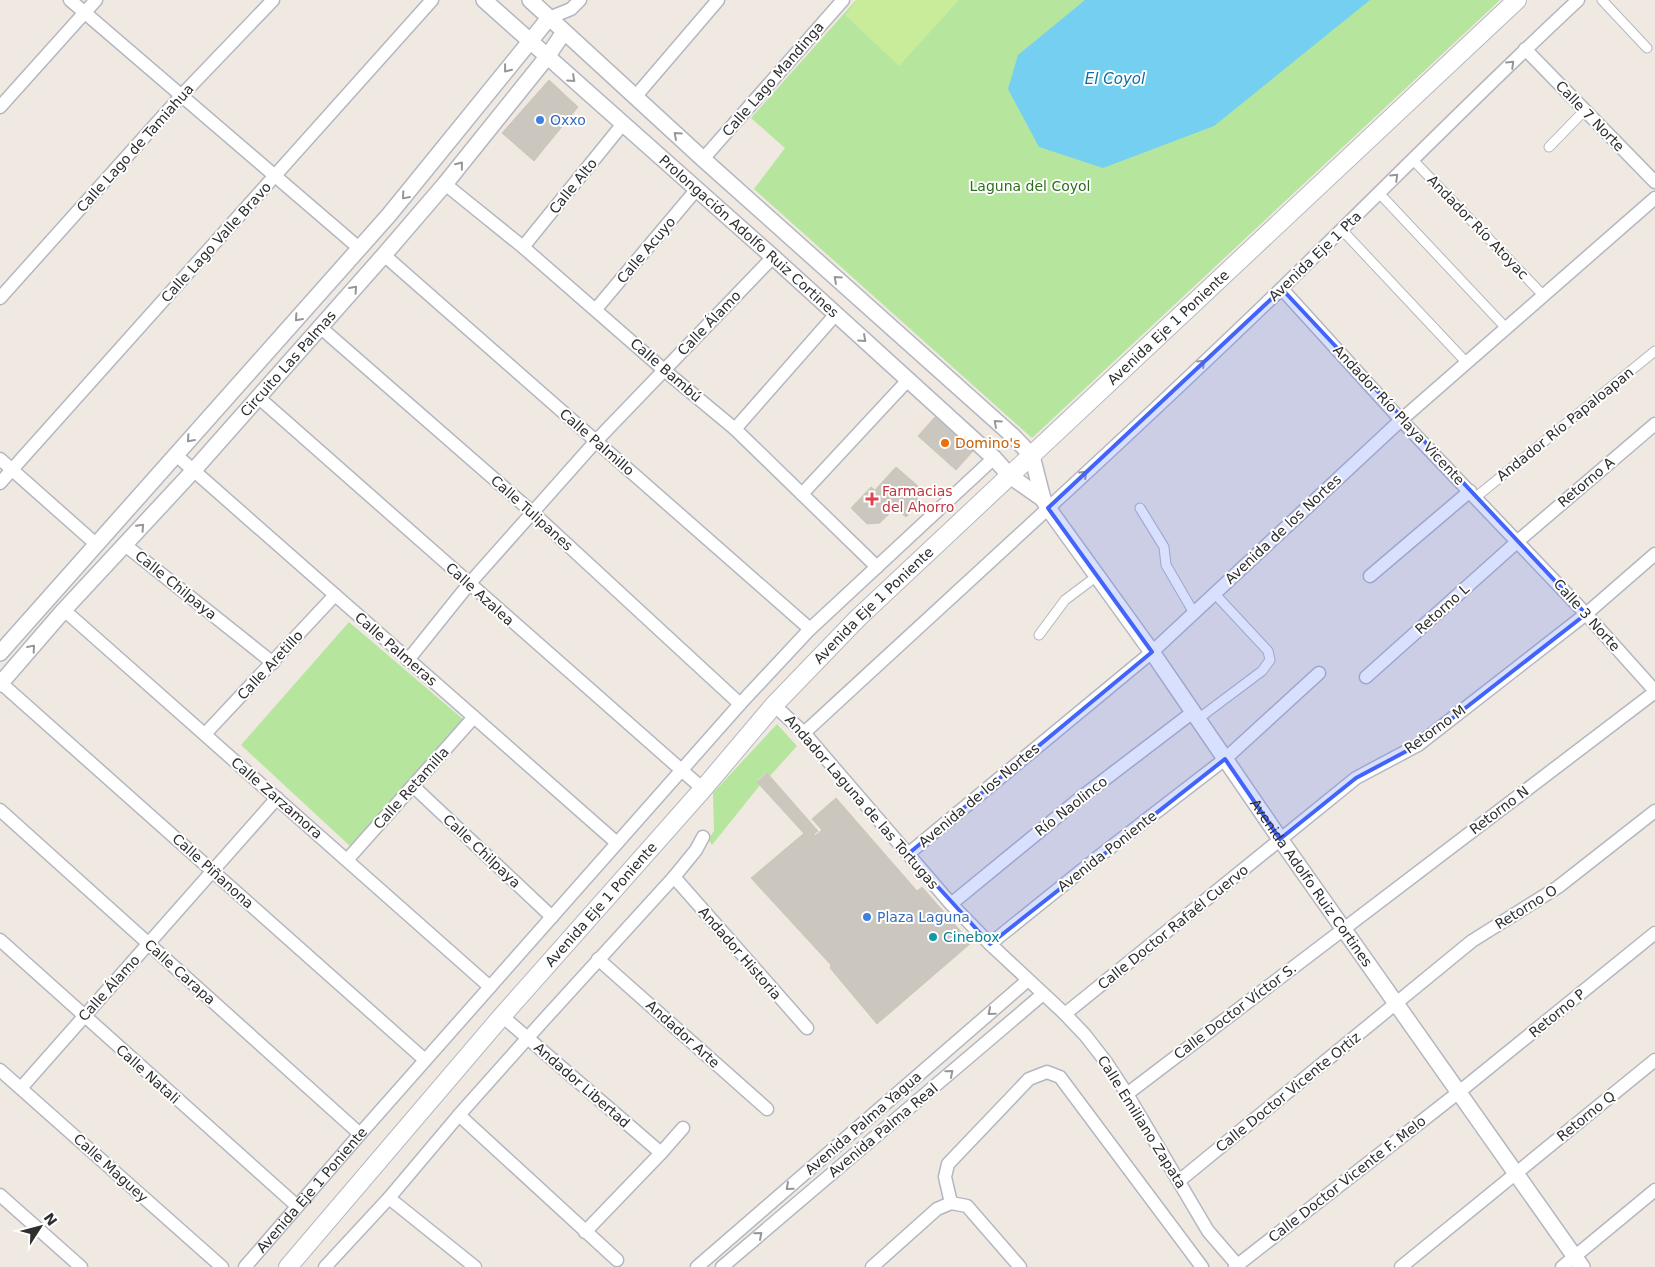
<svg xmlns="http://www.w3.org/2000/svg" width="1655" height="1267" viewBox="0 0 1655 1267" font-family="'DejaVu Sans',sans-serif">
<rect width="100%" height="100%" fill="#efe9e1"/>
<path fill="#b6e59e" d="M856 0H1500L1032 438 754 189 785 148 751 118Z
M349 622 464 720 350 846 241 745Z
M777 724 797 746 770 776 766 773 757 781 760 785 712 845 708 839 714 831 713 793Z"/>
<path fill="#c9ec9a" d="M857 0H959L899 66 845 15Z"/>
<path fill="#75cff0" d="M1085 0H1370L1214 126 1103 168 1039 147 1008 89 1018 55Z"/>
<path fill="#cbc7bf" stroke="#cbc5ba" d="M549 80 578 107 534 161 502 133Z
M935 417 973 451 956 470 918 436Z
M896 467 918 486 917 505 906 517 875 490Z
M871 487 896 507 880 523 867 524 851 508Z
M767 773 818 831 809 839 757 782Z
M836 798 917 891 922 887 971 943 877 1024 830 968 831 965 751 878 809 829 815 836 822 830 812 819Z"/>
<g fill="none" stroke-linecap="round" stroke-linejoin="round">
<defs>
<path id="pedestrian" d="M1602 0 1647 48
M1549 147 1585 110
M1413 160 1543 295
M1379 193 1506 328
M1342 230 1466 362
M1476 497 1655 351
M1140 508 1164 547 1166 565 1194 613
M1039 635 1065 600 1097 576
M1198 719 1262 671 1270 660 1268 651 1214 593"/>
<g id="minor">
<path d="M70 0 359 248"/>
<path d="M549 18 571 9 580 0"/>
<path d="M1525 49 1655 182"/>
<path d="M635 97 718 0"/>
<path d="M0 107 96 0"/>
<path d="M703 159 843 0"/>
<path d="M445 184 523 247 664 370 735 429 877 567"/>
<path d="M523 247 622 125"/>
<path d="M384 255 810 629"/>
<path d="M1282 289 1401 420 1586 614 1655 691"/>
<path d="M0 298 181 96 273 0"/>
<path d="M596 309 696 190"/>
<path d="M320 327 532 512 740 704"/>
<path d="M258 397 703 789"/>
<path d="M735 429 836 314"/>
<path d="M176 455 617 843"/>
<path d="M0 459 97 545"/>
<path d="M0 483 432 0"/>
<path d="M802 494 908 380"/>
<path d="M125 545 273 663"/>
<path d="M1370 576 1470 491"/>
<path d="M64 610 490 987"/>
<path d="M408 660 469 584 596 441 773 257"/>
<path d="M1366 677 1518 541 1655 424"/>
<path d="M1 683 425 1060"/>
<path d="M774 705 804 733 951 904 990 944 1065 1014 1085 1035 1106 1062 1127 1094 1208 1231 1239 1267"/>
<path d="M804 733C964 585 1126 439 1282 288 1381 192 1477 94 1578 0"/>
<path d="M205 734 335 595"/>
<path d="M413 786 552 917"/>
<path d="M0 810 360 1134"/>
<path d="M908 854 1152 652 1401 420 1655 198"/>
<path d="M347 860 474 717"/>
<path d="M674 877 807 1028"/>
<path d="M951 904 1079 799 1193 712"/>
<path d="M0 940 297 1206"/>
<path d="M990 944 1102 854 1225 759 1319 673"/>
<path d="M598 959 767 1109"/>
<path d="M1065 1014 1356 778 1418 745 1586 614 1655 554"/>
<path d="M502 1016 661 1153"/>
<path d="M0 1070 222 1267"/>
<path d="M21 1088 277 798"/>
<path d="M1127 1094 1655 692"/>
<path d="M459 1115 617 1260"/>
<path d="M1179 1181 1472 941 1558 887 1655 811"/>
<path d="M0 1195 81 1267"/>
<path d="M389 1198 475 1267"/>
<path d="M951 1203 945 1177 948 1164 1029 1079 1047 1072 1060 1077 1202 1267"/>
<path d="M585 1232 661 1153 683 1128"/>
<path id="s1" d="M245 1267 360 1134 740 704 810 629 994 458"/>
<path d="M325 1267 389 1198 459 1115 541 1023 674 877 696 850 703 837"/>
<path d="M697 1267 1028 980"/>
<path d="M722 1267 1043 994"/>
<path d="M872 1267 937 1209 951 1203 967 1206 1020 1267"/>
<path d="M1235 1267 1459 1092 1655 933"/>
<path d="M1401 1267 1655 1060"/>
<path d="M1562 1267 1655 1190"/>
</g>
<g id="tertiary">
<path id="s2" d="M484 0 773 257 994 458 1010 476 1043 499"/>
<path id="s3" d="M530 0 703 159 1013 436 1032 456 1043 499 1048 508 1152 652 1280 839 1582 1267"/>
<path d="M0 653 389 215 549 18"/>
<path id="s4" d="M0 684 64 610 194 470 384 255 445 184 547 57 564 32"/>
</g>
<g id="secondary">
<path id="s5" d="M288 1267 502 1016 703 789 774 705 858 618 1517 0"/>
</g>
</defs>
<use href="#pedestrian" stroke="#b4b7c1" stroke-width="11"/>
<use href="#minor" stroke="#b4b7c1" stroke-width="15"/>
<use href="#tertiary" stroke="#b4b7c1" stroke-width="18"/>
<use href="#secondary" stroke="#b4b7c1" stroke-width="20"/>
<use href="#pedestrian" stroke="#fff" stroke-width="9"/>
<use href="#minor" stroke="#fff" stroke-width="12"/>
<use href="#tertiary" stroke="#fff" stroke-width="15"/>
<use href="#secondary" stroke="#fff" stroke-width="18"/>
</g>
<defs><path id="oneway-chevron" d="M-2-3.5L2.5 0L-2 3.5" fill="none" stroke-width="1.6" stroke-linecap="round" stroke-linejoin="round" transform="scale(1.25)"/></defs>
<g stroke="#969696">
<use href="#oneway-chevron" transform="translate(1511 64) rotate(-44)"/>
<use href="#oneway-chevron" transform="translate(507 69) rotate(128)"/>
<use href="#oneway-chevron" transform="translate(572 79) rotate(42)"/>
<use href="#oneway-chevron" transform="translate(677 135) rotate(-138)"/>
<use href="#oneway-chevron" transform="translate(460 165) rotate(-51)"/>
<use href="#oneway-chevron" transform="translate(1395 177) rotate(-44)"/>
<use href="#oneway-chevron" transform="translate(405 196) rotate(131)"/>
<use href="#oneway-chevron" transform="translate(837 279) rotate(-138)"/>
<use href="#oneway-chevron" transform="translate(354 289) rotate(-48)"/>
<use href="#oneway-chevron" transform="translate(298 318) rotate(132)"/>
<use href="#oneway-chevron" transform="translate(863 339) rotate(42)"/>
<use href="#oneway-chevron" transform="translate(1202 363) rotate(-43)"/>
<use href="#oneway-chevron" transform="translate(997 423) rotate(-138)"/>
<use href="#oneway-chevron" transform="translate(190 439) rotate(132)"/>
<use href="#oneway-chevron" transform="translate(1084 474) rotate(-43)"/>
<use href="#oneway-chevron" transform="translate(141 527) rotate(-47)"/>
<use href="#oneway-chevron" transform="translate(32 648) rotate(-49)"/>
<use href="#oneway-chevron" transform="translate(991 1012) rotate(139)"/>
<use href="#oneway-chevron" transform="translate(950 1073) rotate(-40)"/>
<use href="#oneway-chevron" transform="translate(789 1187) rotate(139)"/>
<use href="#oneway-chevron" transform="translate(759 1235) rotate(-41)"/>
</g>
<path fill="#4264fb" fill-opacity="0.2" stroke="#4264fb" stroke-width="4" stroke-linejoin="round" d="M1282 289 1586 614 1418 745 1356 778 1280 839 1225 759 990 944 908 854 1152 652 1048 508Z"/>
<g fill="#3f7fe0" stroke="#fff" stroke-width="2">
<circle cx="540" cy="120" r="5"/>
<circle cx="867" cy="917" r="5"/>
</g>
<circle fill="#e8710a" stroke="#fff" stroke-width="2" cx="945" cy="443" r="5"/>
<path fill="#e0444e" stroke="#fff" stroke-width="2" d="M869.5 491.5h5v5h5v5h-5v5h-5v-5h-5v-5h5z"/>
<circle fill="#0f9aa8" stroke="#fff" stroke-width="2" cx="933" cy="937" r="5"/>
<g text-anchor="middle" stroke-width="4" stroke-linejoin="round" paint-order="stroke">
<g font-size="14" fill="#2e2e2e" stroke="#fff">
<text transform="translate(773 79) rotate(-49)" y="5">Calle Lago Mandinga</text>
<text transform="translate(1590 116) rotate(46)" y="5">Calle 7 Norte</text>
<text transform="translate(135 148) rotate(-48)" y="5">Calle Lago de Tamiahua</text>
<text transform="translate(573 186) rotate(-51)" y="5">Calle Alto</text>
<text transform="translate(1478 227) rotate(46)" y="5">Andador Río Atoyac</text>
<text dy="5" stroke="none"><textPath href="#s2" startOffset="355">Prolongación Adolfo Ruiz Cortines</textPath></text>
<text transform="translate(216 242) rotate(-48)" y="5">Calle Lago Valle Bravo</text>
<text transform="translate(646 250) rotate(-50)" y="5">Calle Acuyo</text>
<text transform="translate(1315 256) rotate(-44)" y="5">Avenida Eje 1 Pta</text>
<text transform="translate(709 323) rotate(-46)" y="5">Calle Álamo</text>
<text dy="5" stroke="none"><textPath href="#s5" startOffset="1289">Avenida Eje 1 Poniente</textPath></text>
<text dy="5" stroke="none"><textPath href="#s4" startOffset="431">Circuito Las Palmas</textPath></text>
<text transform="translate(666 370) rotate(41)" y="5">Calle Bambú</text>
<text transform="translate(1399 415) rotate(47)" y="5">Andador Río Playa Vicente</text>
<text transform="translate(1565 424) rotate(-39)" y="5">Andador Río Papaloapan</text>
<text transform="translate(597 442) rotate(41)" y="5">Calle Palmillo</text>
<text transform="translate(1586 482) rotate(-40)" y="5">Retorno A</text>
<text transform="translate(532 513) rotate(42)" y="5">Calle Tulipanes</text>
<text transform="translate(1283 529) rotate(-43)" y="5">Avenida de los Nortes</text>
<text transform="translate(176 585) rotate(39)" y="5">Calle Chilpaya</text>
<text transform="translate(480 594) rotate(42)" y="5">Calle Azalea</text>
<text dy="5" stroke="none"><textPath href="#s5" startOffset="884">Avenida Eje 1 Poniente</textPath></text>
<text transform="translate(1442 609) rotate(-42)" y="5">Retorno L</text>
<text transform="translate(1587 615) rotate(48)" y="5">Calle 3 Norte</text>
<text transform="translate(396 649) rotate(41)" y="5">Calle Palmeras</text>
<text transform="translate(270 665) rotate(-47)" y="5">Calle Aretillo</text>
<text transform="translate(1435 729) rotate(-36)" y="5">Retorno M</text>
<text transform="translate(411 788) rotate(-48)" y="5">Calle Retamilla</text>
<text transform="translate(979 795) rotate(-40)" y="5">Avenida de los Nortes</text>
<text transform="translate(277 798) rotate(41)" y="5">Calle Zarzamora</text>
<text transform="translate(862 802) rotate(49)" y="5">Andador Laguna de las Tortugas</text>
<text transform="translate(1071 806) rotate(-38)" y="5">Río Naolinco</text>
<text transform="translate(1499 810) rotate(-37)" y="5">Retorno N</text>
<text transform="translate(482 851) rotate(43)" y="5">Calle Chilpaya</text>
<text transform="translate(1107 851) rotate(-38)" y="5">Avenida Poniente</text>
<text transform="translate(213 871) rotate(42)" y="5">Calle Piñanona</text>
<text dy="5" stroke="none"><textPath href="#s3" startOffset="1191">Avenida Adolfo Ruiz Cortines</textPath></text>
<text dy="5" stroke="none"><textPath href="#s5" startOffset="479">Avenida Eje 1 Poniente</textPath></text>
<text transform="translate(1526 907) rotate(-32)" y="5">Retorno O</text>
<text transform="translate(1173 927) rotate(-39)" y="5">Calle Doctor Rafaél Cuervo</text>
<text transform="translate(740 953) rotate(49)" y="5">Andador Historia</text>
<text transform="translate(180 972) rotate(42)" y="5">Calle Carapa</text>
<text transform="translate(109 988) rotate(-48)" y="5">Calle Álamo</text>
<text transform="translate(1235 1011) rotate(-37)" y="5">Calle Doctor Víctor S.</text>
<text transform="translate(1557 1013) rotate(-39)" y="5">Retorno P</text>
<text transform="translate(683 1034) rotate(42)" y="5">Andador Arte</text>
<text transform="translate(148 1074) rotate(42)" y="5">Calle Natali</text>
<text transform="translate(582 1085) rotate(41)" y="5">Andador Libertad</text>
<text transform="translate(1288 1092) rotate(-39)" y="5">Calle Doctor Vicente Ortiz</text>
<text transform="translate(1586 1116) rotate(-39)" y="5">Retorno Q</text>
<text transform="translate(1142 1122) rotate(58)" y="5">Calle Emiliano Zapata</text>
<text transform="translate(863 1123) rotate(-41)" y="5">Avenida Palma Yagua</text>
<text transform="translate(883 1130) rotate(-40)" y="5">Avenida Palma Real</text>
<text transform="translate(111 1168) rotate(42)" y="5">Calle Maguey</text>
<text transform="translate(1347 1179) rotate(-38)" y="5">Calle Doctor Vicente F. Melo</text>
<text dy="5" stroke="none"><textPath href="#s1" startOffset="102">Avenida Eje 1 Poniente</textPath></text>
</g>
<g font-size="14" fill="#366cbe" stroke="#fff" text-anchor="start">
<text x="550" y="125">Oxxo</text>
<text x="877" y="922">Plaza Laguna</text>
</g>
<g font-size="14" fill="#2c6e1b" stroke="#fff">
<text x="1030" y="191">Laguna del Coyol</text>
</g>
<g font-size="14" fill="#c56008" stroke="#fff" text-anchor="start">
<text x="955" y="448">Domino's</text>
</g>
<g font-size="14" fill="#be3a42" stroke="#fff" text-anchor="start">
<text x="882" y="496">Farmacias<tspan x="882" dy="16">del Ahorro</tspan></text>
</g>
<g font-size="14" fill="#0d838f" stroke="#fff" text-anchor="start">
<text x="943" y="942">Cinebox</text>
</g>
<g font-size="15" font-style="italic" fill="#0d6fa3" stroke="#fff">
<text x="1115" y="84">El Coyol</text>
</g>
</g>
<g transform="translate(40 1227) rotate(54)" stroke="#ffffff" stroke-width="4" paint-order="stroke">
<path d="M0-4L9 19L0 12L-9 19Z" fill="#2e2e2e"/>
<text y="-8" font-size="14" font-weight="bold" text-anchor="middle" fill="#2e2e2e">N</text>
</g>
</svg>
